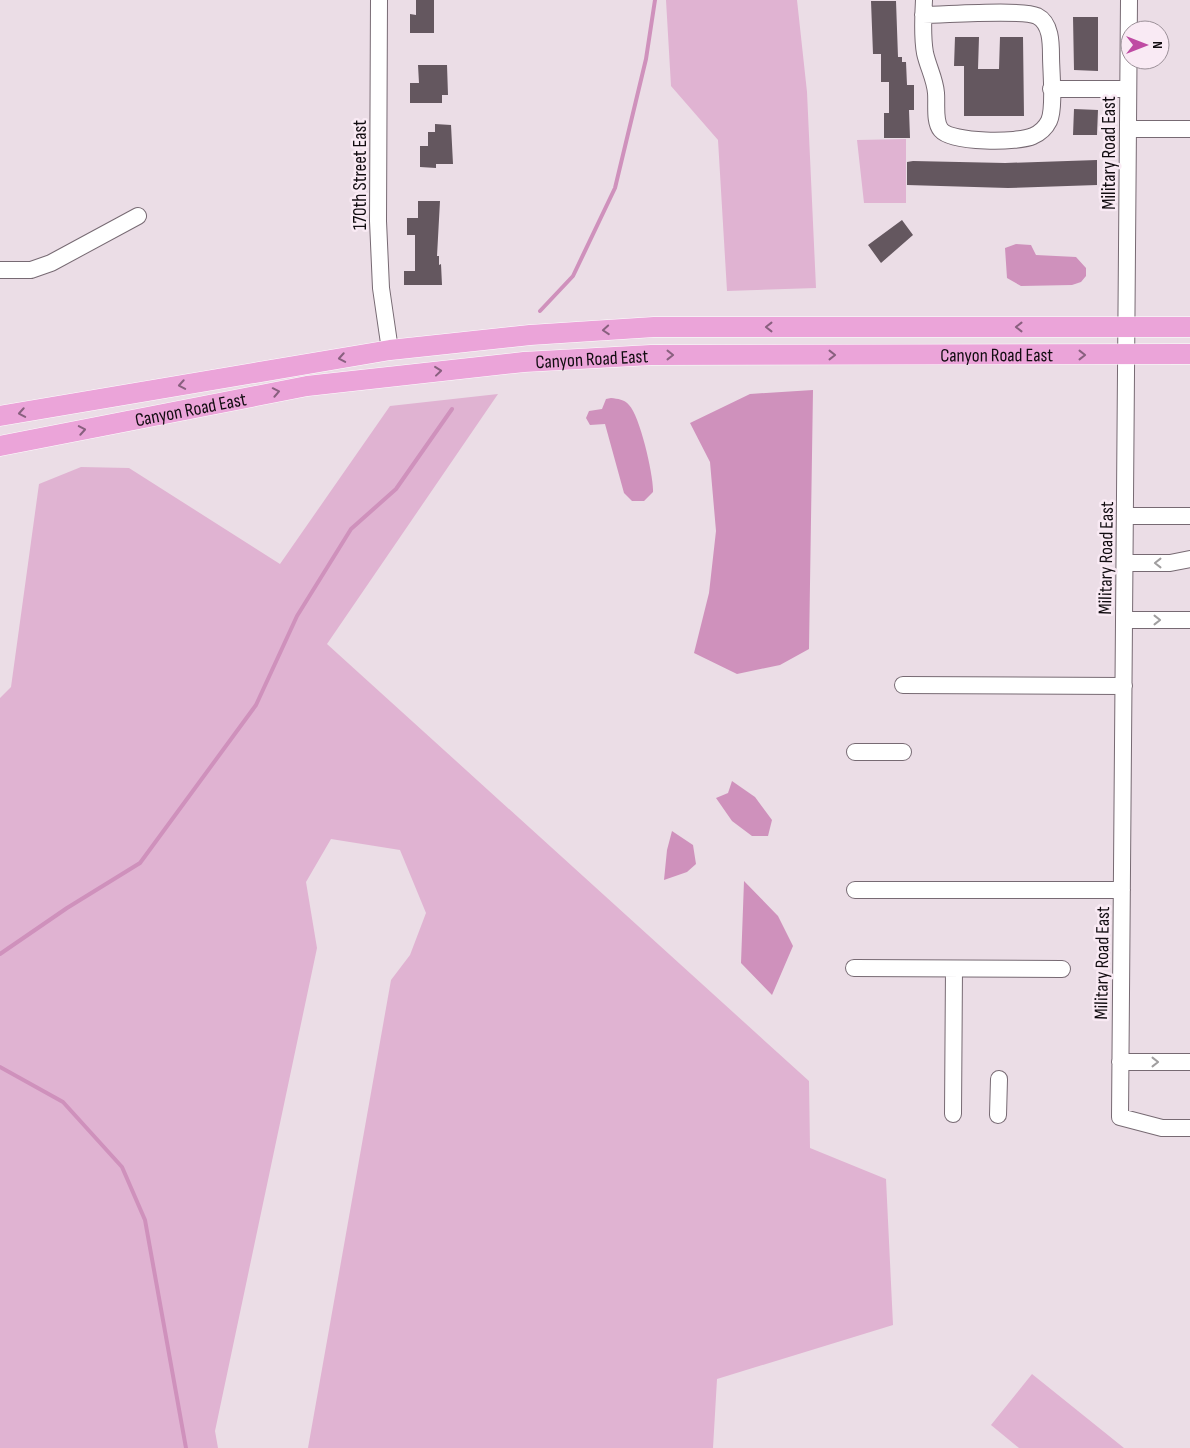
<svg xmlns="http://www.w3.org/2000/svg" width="1190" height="1448" viewBox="0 0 1190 1448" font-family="'Sofia Sans Condensed',sans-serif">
<rect width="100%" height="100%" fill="#ebdde6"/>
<path fill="#e0b3d2" d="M666 0H797L807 92 816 288 727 291 718 140 671 86Z
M906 139V203H864L857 140Z
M498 394 327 644 809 1081 810 1148 886 1179 893 1325 717 1379 713 1448H308L391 980 410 955 426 913 400 850 331 839 306 882 317 948 215 1431 218 1448H0V698L11 687 39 484 81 467 129 468 280 564 390 406Z
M1032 1374 1124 1448H1019L991 1425Z"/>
<path fill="#cf91bc" d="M1016 244 1031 245 1036 255 1076 257 1086 268V276L1081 282 1072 285 1021 286 1007 278 1005 248Z
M813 390 809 649 780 665 737 674 694 653 709 593 716 531 710 462 690 423 750 394Z
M611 398C618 399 624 399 629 405 640 416 654 477 653 492L644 501H632L624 493 605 424 590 425 586 418 589 411 602 409 606 399Z
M732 781 755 797 772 820 768 836H752L732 821 716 798 728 793Z
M672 831 693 845 696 864 687 872 664 880 667 850Z
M744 881 778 916 793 946 772 995 741 963Z"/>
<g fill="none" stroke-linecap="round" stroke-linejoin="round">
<path stroke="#cf91bc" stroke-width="4" d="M540 311 573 276 615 188 646 59 655 0
M0 954 67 908 140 863 256 705 297 616 351 529 396 489 452 409
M0 1067 63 1102 122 1167 145 1220 186 1448"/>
</g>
<path fill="#64575f" d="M416 0H434V33H410V14L416 15Z
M871 1H896L898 57H902V62H906L907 85H914V110H909L910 138H884V113H889V82H881V54H873Z
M1073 17H1098V71L1074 70Z
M955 37H979L978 69H999L1000 37H1023L1024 116H964V66H954Z
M418 65H447L448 95H442V103H410V83H419Z
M1074 109 1098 110 1097 135H1073Z
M435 124 451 125 453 164H436V168L420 167V146H428V132H435Z
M1097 160V185L1008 188 907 185V162L913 161 1005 163Z
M418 201H440L437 256H439V265L441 264 442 285H404V271H415V235H407V218H418Z
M902 220 913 235 881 263 868 245Z"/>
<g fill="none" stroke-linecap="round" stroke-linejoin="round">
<defs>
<path id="minor" d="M379 0 378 221 381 288 390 350
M1129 0 1120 1117 1162 1128H1190
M923 15C945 15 1021 9 1037 16 1051 23 1051 43 1051 56 1051 72 1055 108 1049 121 1046 127 1040 133 1033 136 1018 143 952 143 941 130 934 122 937 104 936 93 935 79 928 67 925 53 922 36 923 17 924 0
M1051 89H1128
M1128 129H1190
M0 270H31L51 263 138 216
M1126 516H1190
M1125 563H1170L1190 559
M1125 620H1190
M903 685 1124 686
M855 752H903
M855 890H1122
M854 968 1062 969
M1120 1062H1190
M953 1114 954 969
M998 1115 999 1079"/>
<g id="major">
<path d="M0 416 390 350 530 335 654 327H1190"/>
<path id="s1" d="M0 446 307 386 524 362 651 355 1190 354"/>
</g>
</defs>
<use href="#minor" stroke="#776a73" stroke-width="18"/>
<use href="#major" stroke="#fff" stroke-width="21"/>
<use href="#minor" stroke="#fff" stroke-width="16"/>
<use href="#major" stroke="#eba4d9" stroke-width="20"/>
</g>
<defs><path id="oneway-chevron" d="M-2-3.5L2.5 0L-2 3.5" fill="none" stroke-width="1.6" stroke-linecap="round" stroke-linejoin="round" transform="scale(1.25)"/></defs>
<g stroke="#89607f">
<use href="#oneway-chevron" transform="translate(769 327) rotate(180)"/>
<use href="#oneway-chevron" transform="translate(1019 327) rotate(180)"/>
<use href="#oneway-chevron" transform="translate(606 330) rotate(176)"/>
<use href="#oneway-chevron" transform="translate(670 355)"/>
<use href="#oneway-chevron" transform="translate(832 355)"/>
<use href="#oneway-chevron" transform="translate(1082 355)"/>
<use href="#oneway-chevron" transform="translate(342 358) rotate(170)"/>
<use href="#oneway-chevron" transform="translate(438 371) rotate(-6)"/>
<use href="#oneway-chevron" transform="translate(182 385) rotate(170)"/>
<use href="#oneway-chevron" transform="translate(276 392) rotate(-11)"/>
<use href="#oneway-chevron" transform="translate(22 413) rotate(170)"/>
<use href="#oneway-chevron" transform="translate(82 430) rotate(-10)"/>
</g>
<g stroke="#a09e9f">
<use href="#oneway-chevron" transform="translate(1158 563) rotate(-180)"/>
<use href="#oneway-chevron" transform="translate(1157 620)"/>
<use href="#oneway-chevron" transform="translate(1155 1062)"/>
</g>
<g text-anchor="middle" stroke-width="5" stroke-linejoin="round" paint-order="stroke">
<g font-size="19" fill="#110c10" stroke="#f9eaf4">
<text transform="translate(1108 153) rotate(-90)" y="7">Military Road East</text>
<text transform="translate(359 175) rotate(-90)" y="7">170th Street East</text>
<text dy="7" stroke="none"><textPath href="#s1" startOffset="1004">Canyon Road East</textPath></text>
<text dy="7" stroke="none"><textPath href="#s1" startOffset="599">Canyon Road East</textPath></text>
<text dy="7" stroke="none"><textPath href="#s1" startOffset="194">Canyon Road East</textPath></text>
<text transform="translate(1105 558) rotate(-89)" y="7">Military Road East</text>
<text transform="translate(1101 963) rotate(-89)" y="7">Military Road East</text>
</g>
</g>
<g transform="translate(1145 45) rotate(90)"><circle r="24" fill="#f9eaf4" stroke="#9c9199"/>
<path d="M0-4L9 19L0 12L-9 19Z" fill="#bf4ba3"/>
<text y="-8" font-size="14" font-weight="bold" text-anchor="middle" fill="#110c10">N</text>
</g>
</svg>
